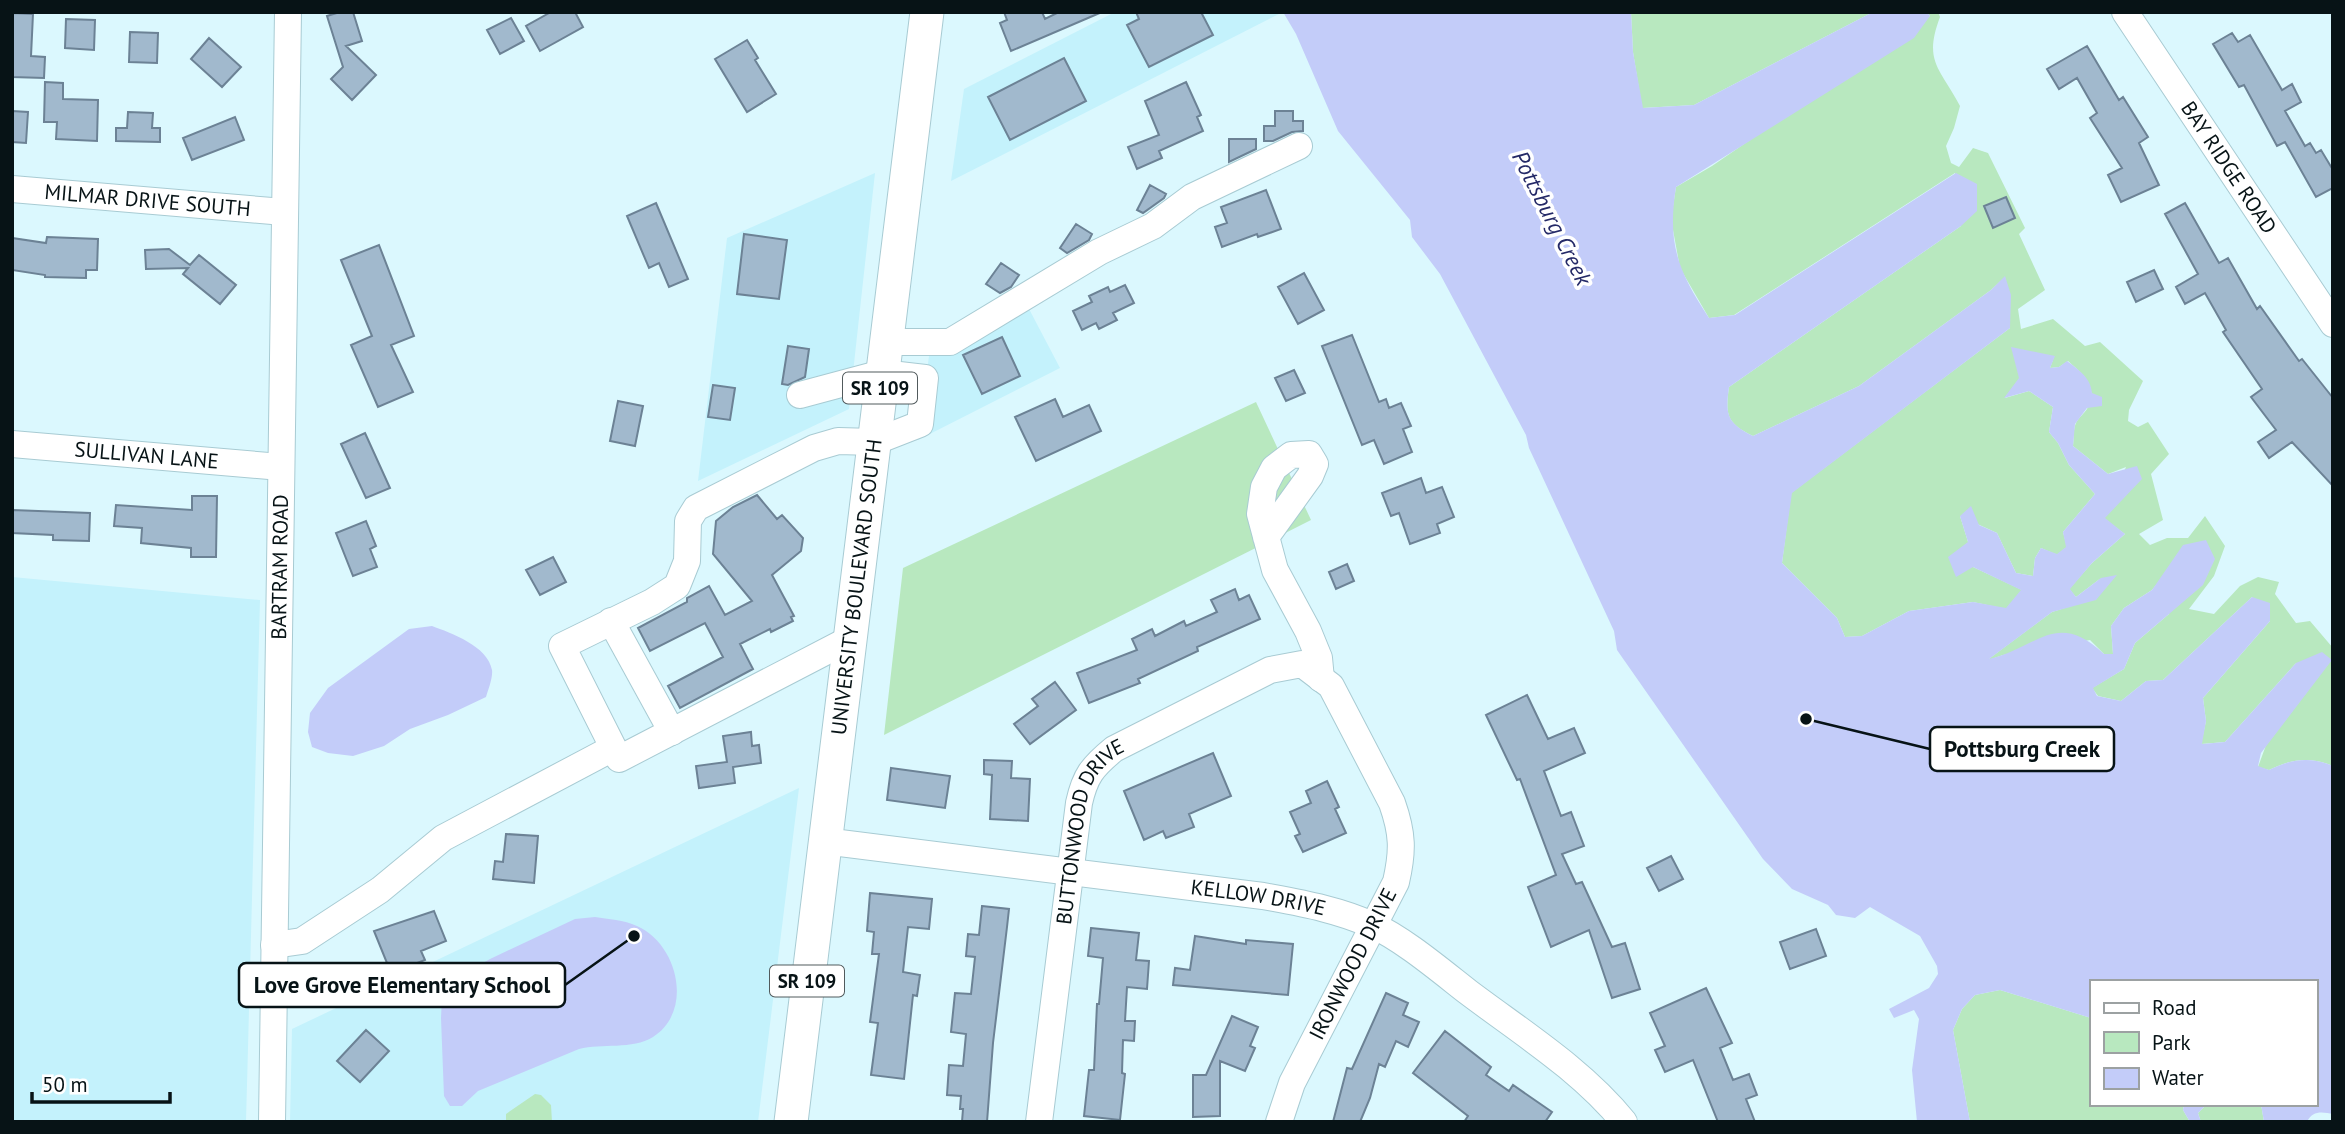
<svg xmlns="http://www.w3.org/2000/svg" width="2345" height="1134" viewBox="0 0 2345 1134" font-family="'PT Sans',sans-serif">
<rect width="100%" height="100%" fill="#dbf8fe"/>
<path fill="#c4f2fc" d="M1115 12H1283L951 181 964 89Z
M875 173 849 409 698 481 727 238Z
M1028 307 1060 368 918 440 929 356Z
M12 577 260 600 246 1122H12Z
M799 788 758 1122H290L292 1029Z"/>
<path fill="#b8e8bf" d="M1631 12H1873L1694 105 1642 108 1633 52Z
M1927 12H1938L1940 17C1923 62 1940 68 1960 106L1954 128 1946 146 1951 163 1959 167 1973 148 1988 153 2025 228 2019 234 2045 290 2018 309 2021 329 2053 319 2085 346 2100 342 2143 381 2129 410 2128 421 2138 427 2148 422 2169 454 2151 474 2163 520 2139 534 2150 545 2167 538H2188L2205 516 2225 546 2214 576 2189 609 2214 614 2240 586 2258 577 2279 582 2275 594 2296 623 2310 621 2333 648V766C2310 756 2291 759 2269 770L2258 767 2296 663 2225 742 2201 744 2206 721 2203 698 2270 621 2252 597 2163 680 2146 681 2121 701 2098 696 2092 688 2124 669 2135 643 2169 614 2164 575 2152 590 2124 608 2111 626 2113 654H2104L2090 640 2003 655 1986 661 2052 612 2071 606 2101 578 2076 597 2069 589 2092 563 2125 534 2104 519 2126 467 2108 474 2073 446C2074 439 2073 429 2076 423 2078 418 2084 414 2087 409 2099 387 2084 375 2068 361L2059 367 2050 368 2054 357 2020 378 2005 398 2029 391 2053 407 2049 432 2058 443 2069 465 2095 494 2063 532 2067 547 2057 555 2041 548 2035 558 2033 576 2016 573 1997 533 1960 516 1968 542 1973 567 2022 590 2006 609 1973 602 1909 611 1862 636 1845 637 1837 618 1782 563 1791 493 2010 328 2005 277 1991 290 1859 386 1753 436C1727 423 1725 416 1729 387L1961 226 1955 173 1734 315 1709 318 1680 268 1671 219 1676 187 1712 166 1930 16Z
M1256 402 1311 520 884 735 903 568Z
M2000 990 2091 1018V1104H2184L2183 1110 2190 1122H1970L1953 1030 1962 1009 1975 995Z
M535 1094 541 1095 551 1105 552 1122H506V1114Z
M2222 1104H2261L2264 1122H2201L2198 1113 2204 1107H2221Z"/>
<path fill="#c3ccf9" d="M1283 12H1631L1633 52 1643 108 1694 105 1873 12H1927L1930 16 1914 38 1676 187C1667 244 1678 271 1709 318L1735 315 1956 173 1977 184V211L1961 226 1729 387C1725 415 1727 423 1753 436L1859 386 1991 290 2005 276 2011 295 2010 328 1792 493 1782 563 1837 618 1845 637 1862 636 1909 611 1973 602 2006 608 2021 590 1973 567 1956 577 1948 557 1968 542 1960 516 1971 506 1979 525 1997 533 2016 573 2033 576 2035 558 2041 548 2057 554 2066 547 2063 532 2095 494 2069 465 2058 443 2049 432 2053 407 2029 391 2004 398 2019 378 2011 347 2055 356 2050 368 2059 367 2067 361C2079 370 2091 378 2092 393L2102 397V406L2087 408 2075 424 2073 446 2108 474 2137 466 2142 479 2105 518 2125 534 2092 563 2070 589 2076 597 2101 578 2117 575 2096 600 2052 612 1989 659C2038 648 2056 609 2104 654H2113L2111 626 2124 608 2152 590 2183 545 2206 540 2215 559 2203 585 2135 643 2124 669 2093 688 2097 696 2121 701 2146 681 2163 680 2252 597 2270 603V621L2203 698 2206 721 2202 744 2225 742 2296 663 2322 652 2332 660 2261 753 2258 766 2269 770C2291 759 2310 756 2333 766V1114C2323 1112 2312 1110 2307 1122H2264L2261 1104H2315V982H2091V1018L2000 990 1975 995 1962 1009 1953 1030 1970 1122H1917L1912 1070 1919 1019 1914 1010 1894 1018 1889 1009 1929 988 1938 974 1937 966 1920 936 1870 907 1855 918 1836 915 1828 905 1792 889 1763 859 1617 650 1614 631 1529 448 1526 435 1440 274 1412 237 1410 220 1338 131 1296 34Z
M432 626C451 633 488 646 492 670 493 678 488 690 486 697L448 715 410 729 384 746 353 756 328 753 312 747 308 732 310 713 328 688 409 629Z
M595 917C608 919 624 920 637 926 678 944 694 1011 653 1037 632 1050 602 1043 579 1049L478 1091 462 1106H450L444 1096 441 1018 442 996 453 980 490 959 575 919Z
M2184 1104H2222L2221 1107H2204L2198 1113 2201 1122H2190L2183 1110Z"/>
<path fill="#a1b9cd" stroke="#6c8295" stroke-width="2" d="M340 12H353L362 41 346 46 376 75 352 100 331 79 343 67 327 16Z
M551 12H575L583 27 540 51 526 26Z
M1004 12H1042L1045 19 1059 12H1102L1011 51 1000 23 1007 20Z
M1136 12H1201L1213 35 1149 67 1127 25 1139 19Z
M12 13 33 14 31 56 45 57 44 78 12 77Z
M511 18 524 41 500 54 487 30Z
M66 19 95 20 94 50 65 48Z
M130 32 158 33 157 63 129 62Z
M2232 33 2238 42 2250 35 2282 90 2292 84 2301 102 2285 111 2305 146 2310 143 2316 153 2321 150 2333 170V188L2316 197 2285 142 2277 146 2244 85 2239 87 2213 44Z
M209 38 241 67 222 87 191 59Z
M747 40 758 58 755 60 776 94 747 112 715 59Z
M2087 46 2119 100 2123 97 2148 137 2139 143 2159 185 2121 202 2108 175 2122 168 2090 118 2097 113 2077 78 2059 89 2047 69Z
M1064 58 1086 101 1010 140 988 97Z
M45 82 63 83V99L98 100 97 141 56 139 57 122H44Z
M1186 82 1201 115 1197 117 1203 131 1159 151 1162 158 1137 169 1128 147 1159 135 1145 101Z
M12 111 28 112 26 143 12 142Z
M1275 111H1293V121H1303V131L1292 132 1273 141H1264V126H1275Z
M128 112 153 113 152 128H160V142L116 141V128H127Z
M235 117 244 140 192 160 183 138Z
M1229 139H1256V149L1229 162Z
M1150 185 1166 194 1164 198 1143 213 1137 210Z
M1266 190 1281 229 1258 237 1257 234 1222 247 1215 227 1227 223 1221 207Z
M2006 197 2015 218 1993 228 1984 206Z
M656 203 688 279 669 287 659 263 649 268 627 216Z
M2185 203 2219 263 2228 258 2257 309 2260 306 2299 361 2302 359 2333 398V486L2292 442 2269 458 2258 442 2276 430 2251 397 2262 389 2223 332 2226 330 2205 293 2185 304 2176 287 2198 274 2165 214Z
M1076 224 1092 234 1089 240 1067 253 1060 248Z
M744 234 787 240 779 299 737 294Z
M47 237 98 239 97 270H86V278L45 277V275L12 270V238L46 243Z
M379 245 414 336 391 345 413 392 378 407 351 345 372 336 341 260Z
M169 249 190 265 199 255 236 285 220 304 183 274 188 268 146 269 145 250Z
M1001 263 1019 275 1011 287 1000 293 986 284Z
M2154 270 2163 289 2136 302 2127 282Z
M1304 273 1324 310 1298 324 1278 287Z
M1125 285 1134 303 1113 313 1117 320 1099 329 1096 323 1082 330 1073 311 1092 302 1089 296 1108 287 1110 292Z
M1352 335 1379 402 1386 399 1389 408 1401 403 1411 426 1403 429 1412 452 1384 464 1374 440 1362 445 1322 346Z
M1002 337 1020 376 982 394 963 355Z
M788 346 809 349 805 377 788 385 782 384Z
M1294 370 1305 393 1286 401 1275 378Z
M713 385 735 388 730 420 708 417Z
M1055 399 1063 417 1089 405 1101 431 1036 461 1015 417Z
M618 401 643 406 635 446 610 441Z
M365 433 390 488 366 498 341 444Z
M1421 478 1426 493 1442 487 1454 517 1437 524 1440 533 1410 544 1399 513 1391 516 1382 493Z
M757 495 777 519 782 515 803 538 801 551 772 575 794 616 791 617 793 621 771 632 770 629 740 644 753 669 680 708 668 686 723 657 705 623 650 651 638 628 687 602V598L709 586 725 615 752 601 713 554 716 521 733 507Z
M192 496H217L216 557H191V548L141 543 142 528 114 526 116 505 192 510Z
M12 510 90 513 89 541 53 540V535L12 533Z
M366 521 376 546 370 549 377 567 353 576 336 533Z
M553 557 566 582 540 595 526 570Z
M1347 564 1354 581 1336 589 1329 572Z
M1235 589 1239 600 1249 595 1260 619 1197 647 1198 651 1138 679 1140 683 1089 703 1077 673 1137 650 1132 639 1152 629 1155 636 1184 621 1186 626 1217 612 1211 600Z
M1055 682 1076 710 1030 744 1014 724 1038 706 1032 699Z
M1527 695 1548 739 1574 728 1585 753 1544 771 1561 816 1571 812 1584 846 1562 854 1576 884 1582 882 1612 947 1625 943 1640 989 1612 998 1589 930 1551 947 1528 887 1556 875 1520 779 1517 780 1486 715Z
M751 732 752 746 759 745 761 763 733 767 735 783 699 788 696 766 727 762 723 736Z
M1213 753 1231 796 1189 814 1194 827 1166 838 1163 831 1144 840 1124 791Z
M984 760 1012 761 1011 778 1030 779 1028 821 990 819 992 775 984 774Z
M891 768 950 776 945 808 887 800Z
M1327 781 1339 807 1335 809 1346 833 1303 852 1295 836 1300 834 1290 812 1311 803 1306 791Z
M506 834 538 836 534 883 493 879 495 861 503 862Z
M1671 856 1683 879 1659 891 1647 868Z
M870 893 932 899 929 929 908 927 903 972 920 975 917 996 913 995 904 1079 871 1075 878 1023 870 1022 879 954H872L874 932 867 931Z
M982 906 1009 909 1007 927 993 1043 987 1122H962L963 1109H960L961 1096 947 1095 949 1065 963 1066 966 1034 951 1032 955 993 971 994 975 957 966 956 968 934 979 935Z
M434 911 446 941 421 951 425 960 391 973 374 931Z
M1091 928 1139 933 1136 960 1149 961 1147 989 1127 987 1125 1021H1135L1134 1041 1123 1040 1122 1073 1125 1074 1120 1120 1084 1116 1089 1070H1094L1097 1004H1099L1103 958 1088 956Z
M1816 929 1826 956 1790 969 1780 942Z
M1195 936 1246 944V940L1293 944 1288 995 1173 985 1175 968 1190 970Z
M1706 988 1732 1043 1720 1048 1733 1080 1749 1074 1757 1095 1746 1099 1755 1122H1718L1693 1060 1665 1072 1655 1050 1665 1046 1650 1013Z
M1386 993 1408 1003 1403 1015 1419 1022 1408 1047 1396 1041 1385 1067 1379 1064 1370 1098 1360 1122H1333L1347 1068 1352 1069Z
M1232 1016 1258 1027 1250 1046 1255 1048 1245 1071 1220 1061V1116L1193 1117V1075H1206Z
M366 1030 389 1051 360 1082 337 1061Z
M1445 1031 1491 1067 1486 1075 1509 1091 1513 1085 1552 1112 1545 1122H1464L1468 1116 1413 1073Z"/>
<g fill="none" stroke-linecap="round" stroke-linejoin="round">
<defs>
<g id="minor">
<path id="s1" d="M2125 12 2333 324"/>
<path id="s2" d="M12 189 284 212"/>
<path d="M886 342H950L1099 252 1153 226 1192 197 1299 146"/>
<path d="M800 395 882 373 925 378 920 424 874 442 838 441 814 448 696 508 688 521 687 561 677 586 652 602 562 646 619 759 848 640"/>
<path id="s3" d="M12 444 281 467"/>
<path d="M1266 537 1310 476 1315 464 1309 454 1291 455 1274 468 1264 487 1260 514 1275 570 1308 631 1319 658 1321 679"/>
<path d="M611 621 672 732"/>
<path id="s4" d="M824 841 1263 896C1300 903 1337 909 1372 925 1402 938 1441 971 1468 992 1521 1032 1582 1070 1624 1122"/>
<path d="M274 945 302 941 380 890 443 838 613 748"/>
<path id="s5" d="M272 1122 288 12"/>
<path id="s6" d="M1039 1122 1079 803C1085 776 1092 767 1114 749L1270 670 1302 664 1331 686 1392 803C1403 834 1403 851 1396 882L1292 1083 1279 1122"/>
</g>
<g id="major">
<path id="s7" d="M791 1122 927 12"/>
</g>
</defs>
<use href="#minor" stroke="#a8cbd3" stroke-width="28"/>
<use href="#major" stroke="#a8cbd3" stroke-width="35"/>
<use href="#minor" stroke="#fff" stroke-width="26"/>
<use href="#major" stroke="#fff" stroke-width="33"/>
</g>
<g text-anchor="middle" stroke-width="7" stroke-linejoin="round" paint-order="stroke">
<g fill="#fff" stroke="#515a5c" stroke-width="2">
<rect x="843" y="372.5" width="74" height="31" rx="5"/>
<rect x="770" y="965.5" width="74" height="31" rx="5"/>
</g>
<g font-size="19" font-weight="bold" fill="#071316">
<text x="880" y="395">SR 109</text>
<text x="807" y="988">SR 109</text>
</g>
<g font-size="21" fill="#071316" stroke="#fff">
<text dy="7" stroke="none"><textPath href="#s1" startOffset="187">BAY RIDGE ROAD</textPath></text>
<text dy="7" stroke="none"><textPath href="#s2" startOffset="136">MILMAR DRIVE SOUTH</textPath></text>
<text dy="7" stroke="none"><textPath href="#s3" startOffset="135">SULLIVAN LANE</textPath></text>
<text dy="7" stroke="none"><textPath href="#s5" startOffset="555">BARTRAM ROAD</textPath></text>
<text dy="7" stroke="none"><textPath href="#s7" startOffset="539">UNIVERSITY BOULEVARD SOUTH</textPath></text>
<text dy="7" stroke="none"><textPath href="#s6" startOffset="298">BUTTONWOOD DRIVE</textPath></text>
<text dy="7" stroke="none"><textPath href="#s4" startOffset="438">KELLOW DRIVE</textPath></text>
<text transform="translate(1353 964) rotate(-63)" y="7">IRONWOOD DRIVE</text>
</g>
<g font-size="23" font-style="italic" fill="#242967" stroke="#fff">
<text transform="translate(1552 218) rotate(63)" y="8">Pottsburg Creek</text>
</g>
</g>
<path fill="none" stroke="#071316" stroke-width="2.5" d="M1806 719L1930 749M634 936L565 985"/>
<g fill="#071316" stroke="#fff" stroke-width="2.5">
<circle cx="1806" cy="719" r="7"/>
<circle cx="634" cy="936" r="7"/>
</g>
<g fill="#fff" stroke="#071316" stroke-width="2.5">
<rect x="1930" y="727" width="184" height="44" rx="7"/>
<rect x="239" y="963" width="326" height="44" rx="7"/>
</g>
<g font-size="23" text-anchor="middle" font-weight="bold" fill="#071316">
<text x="2022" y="757">Pottsburg Creek</text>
<text x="402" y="993">Love Grove Elementary School</text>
</g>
<rect width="2345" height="1134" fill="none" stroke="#071316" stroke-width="28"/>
<rect x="2090" y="980" width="228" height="126" fill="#ffffff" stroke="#9ca1a2" stroke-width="2"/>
<rect x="2104" y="1003" width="35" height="10" fill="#ffffff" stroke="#9ca1a2" stroke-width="2"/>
<text x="2152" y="1015" font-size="21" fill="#071316">Road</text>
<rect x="2104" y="1032" width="35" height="21" fill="#b8e8bf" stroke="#9ca1a2" stroke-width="2"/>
<text x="2152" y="1050" font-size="21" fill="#071316">Park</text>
<rect x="2104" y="1068" width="35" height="21" fill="#c3ccf9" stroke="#9ca1a2" stroke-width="2"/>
<text x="2152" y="1085" font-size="21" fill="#071316">Water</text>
<path d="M32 1092v10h138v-10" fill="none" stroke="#071316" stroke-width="3.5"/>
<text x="42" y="1092" font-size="21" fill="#071316" stroke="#ffffff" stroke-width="5" paint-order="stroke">50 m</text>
</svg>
